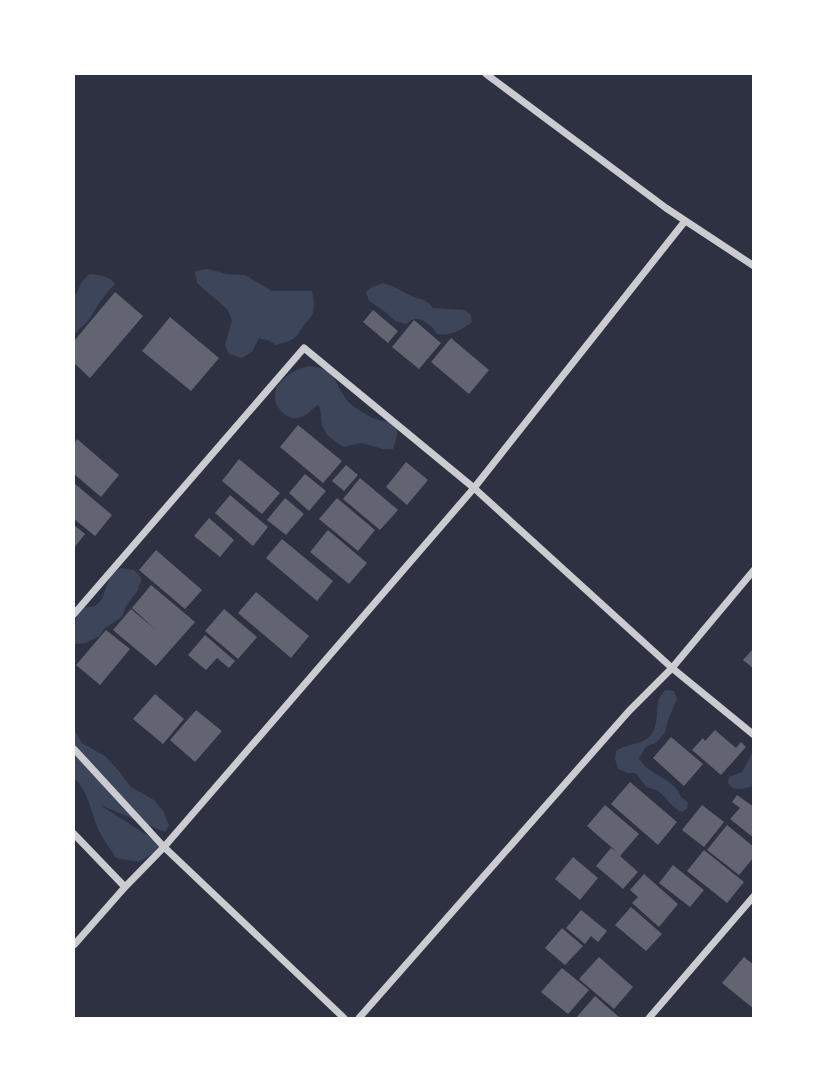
<svg xmlns="http://www.w3.org/2000/svg" width="827" height="1092" viewBox="0 0 827 1092" font-family="'Roboto Serif',serif">
<rect width="100%" height="100%" fill="#2d3142"/>
<path fill="#3c4559" d="M208 269 227 274 245 275 272 291H312C314 300 316 311 310 318 306 324 306 321 303 327 295 340 291 341 276 345L269 341 259 338 252 352 242 358 229 354 225 345 232 320 227 309 197 283 195 271Z
M89 274C99 275 109 275 115 284 105 294 97 306 90 318 86 324 79 329 74 335V295L77 293 81 283Z
M383 283C393 286 400 290 409 295 418 299 427 299 433 308L465 310 471 315 472 322C462 330 451 336 437 334 434 328 423 318 416 319 412 319 409 322 406 324L395 321 384 311 369 301 366 292 372 287Z
M309 366C314 367 321 367 325 370 338 377 340 396 352 405 355 408 373 419 376 419 383 422 391 420 396 427 399 433 395 443 393 449H383L361 443 344 447 337 443 327 435 322 426 320 407 317 405C311 410 306 417 298 418 287 421 272 405 275 393 278 378 296 369 309 366Z
M121 568 134 570 141 577V582L138 587 139 589 126 606 122 617 105 628 100 636 85 643 75 644 74 620 83 608 95 606 102 599 111 574Z
M665 690 674 691 677 699 668 720 665 733 657 742 646 747 639 758C639 759 646 767 646 767 657 777 677 782 681 797L688 802 687 809 682 812C671 808 668 798 659 792 655 789 651 789 647 787 642 783 640 777 635 773H627L618 769 615 759 616 751C625 744 639 745 648 738 660 728 655 712 659 699 660 697 664 692 665 690Z
M74 729 82 743 105 756 119 771 131 787 154 800 164 812 169 826 165 832 100 805 161 844 153 853 139 862 116 858C110 849 103 839 98 829 91 811 88 791 74 778Z
M753 752V785C746 789 740 790 732 788L728 783 729 777 742 772Z"/>
<path fill="#626471" d="M115 292 143 316 90 378 74 363V341Z
M373 310 398 331 388 343 363 322Z
M170 317 219 358 191 391 142 351Z
M414 320 441 343 419 369 392 347Z
M451 338 489 370 469 394 431 362Z
M298 425 342 461 323 483 280 447Z
M77 439 119 475 101 497 74 474V444Z
M239 459 280 493 262 514 222 481Z
M406 462 428 480 407 505 386 487Z
M346 465 358 475 344 491 332 481Z
M305 474 326 491 309 511 289 493Z
M360 478 398 510 380 530 343 499Z
M74 483 112 515 95 536 74 519Z
M230 495 268 527 253 546 215 513Z
M285 498 304 514 286 535 267 520Z
M337 498 375 530 358 551 319 519Z
M209 518 234 540 220 557 194 536Z
M74 525 85 534 74 548Z
M328 530 367 563 349 584 310 552Z
M282 539 333 581 317 601 266 558Z
M156 550 202 590 185 609 139 570Z
M151 585 195 622 156 666 113 630 131 609 156 630 132 608Z
M256 592 309 636 291 658 238 613Z
M224 609 257 637 238 659 205 631Z
M106 630 130 649 100 685 76 665Z
M205 635 235 661 229 668 217 658 206 670 188 655Z
M754 648V669L743 660Z
M155 694 184 719 163 744 133 719Z
M196 710 222 731 195 762 170 740Z
M715 730 736 748 741 742 746 747 721 775 692 750 703 738 705 741Z
M671 737 703 764 684 786 653 758Z
M630 782 677 822 658 845 611 804Z
M737 795 754 807V838L730 819 740 808 732 802Z
M605 805 639 834 620 856 638 872 623 889 596 866 611 848 617 852 587 826Z
M702 805 724 822 704 847 682 830Z
M727 825 754 847V857L739 875 707 850Z
M704 850 744 882 727 903 687 871Z
M573 857 598 878 580 900 555 879Z
M673 865 704 890 690 907 659 883Z
M644 874 678 904 659 927 632 903 638 897 630 890Z
M631 907 662 934 646 951 615 925Z
M581 910 607 931 598 942 591 936 585 944 566 928Z
M562 928 583 946 565 965 545 948Z
M599 957 633 987 614 1009 579 979Z
M744 957 754 965V1009L722 983Z
M562 968 589 990 568 1014 541 992Z
M595 996 620 1018H576Z"/>
<g fill="none" stroke-linecap="round" stroke-linejoin="round">
<path stroke="#caccd0" stroke-width="7" d="M486 74 666 208 754 266
M74 614 304 348 474 488 672 668 754 735
M74 749 164 847 344 1018
M74 834 125 887
M74 945 125 887 164 847 474 488 685 221
M359 1018 629 711 672 668 754 570
M649 1018 754 896"/>
</g>
<rect width="827" height="1092" fill="none" stroke="#ffffff" stroke-width="150"/>
</svg>
